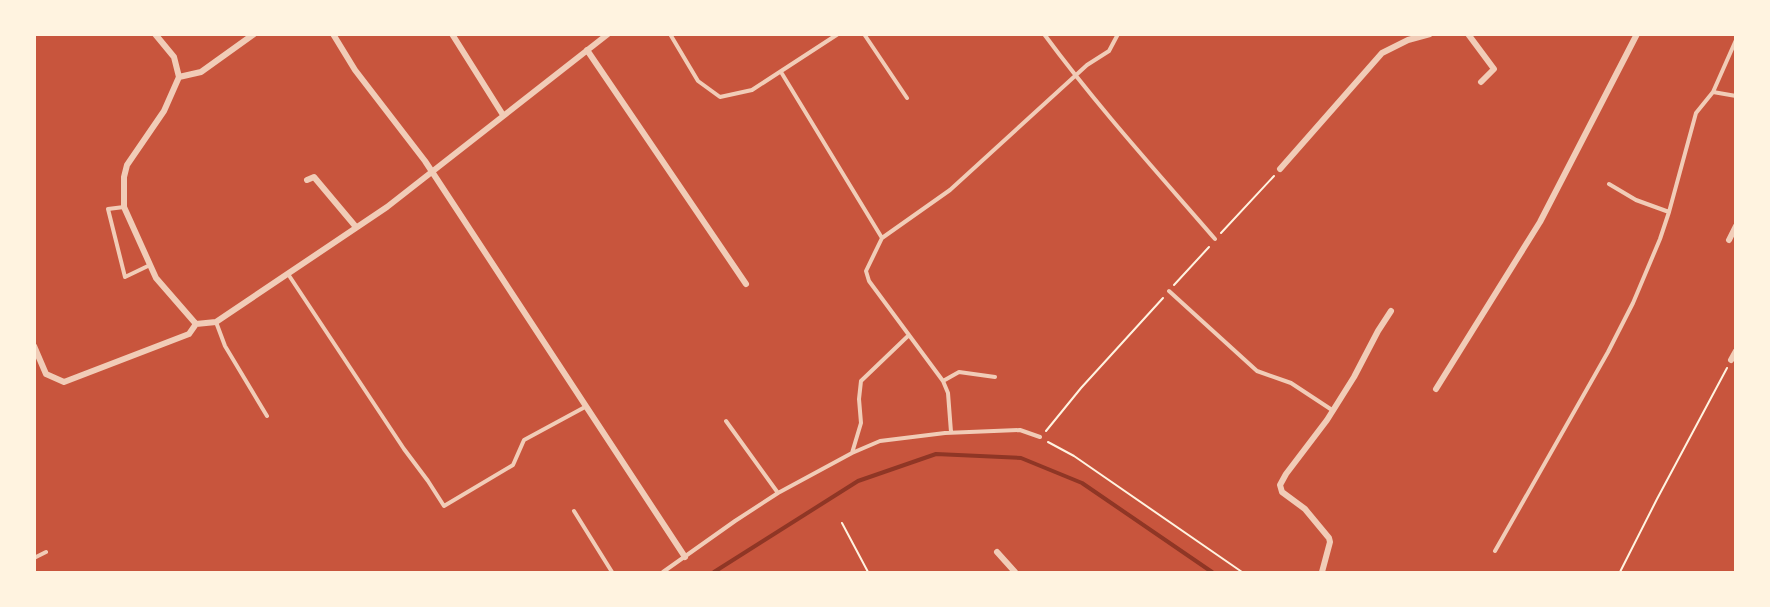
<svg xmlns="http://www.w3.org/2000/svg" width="1770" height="607" viewBox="0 0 1770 607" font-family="'Alegreya Sans',sans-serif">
<rect width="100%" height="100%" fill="#c8553d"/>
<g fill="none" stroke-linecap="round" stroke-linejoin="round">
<path stroke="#8f3625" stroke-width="4" d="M714 572 858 481 936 454 1021 458 1082 483 1212 572"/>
<path stroke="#fff3e0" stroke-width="2" d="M1221 233 1274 176
M1174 285 1209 247
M1046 431 1081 388 1163 298
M1048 442 1074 456 1242 572
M842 523 868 572
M1620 572 1657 499 1727 368"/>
<path stroke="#f1ccb7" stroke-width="4" d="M670 34 698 81 720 97 752 90 838 34
M864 34 907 98
M1044 34C1097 106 1157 172 1215 239
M781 72 882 238 950 190 1087 65 1109 51 1118 34
M1713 92 1736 96
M1609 184 1636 200 1669 212
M124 207 108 209 125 277 150 265
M882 238 866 271 869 281 943 381 948 393 951 432
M288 274 404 449 428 481 444 506 513 465 524 440 585 407
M1169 291 1257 371 1291 383 1332 410
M216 322 225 346 267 416
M943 381 959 372 995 377
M726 421 778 493
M852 453 861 423 859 399 861 381 909 335
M574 511 612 572
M1495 551 1608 352 1633 303 1660 239 1669 212 1696 113 1713 92 1736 40
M34 558 46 552
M663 572 735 521 778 493 852 453 880 441 945 433 1020 430 1040 437"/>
<path stroke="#f1ccb7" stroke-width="6" d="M155 34 174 57 179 77 164 111 127 165 124 177V207L156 278 196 324 216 322 387 207 608 34
M333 34 355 70 425 161 685 557
M452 34 503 115
M1468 34 1494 69 1481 82
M587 50 746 284
M179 77 201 72 254 34
M1280 169 1382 53 1408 40 1430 34
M307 180 314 177 356 227
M1729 240 1736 226
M34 346 46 374 64 382 189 334 196 324
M1731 360 1736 351
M1436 389 1540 222 1637 34
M997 552 1015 572
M1322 572 1330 542 1329 538 1305 509 1282 492 1280 485 1286 474 1327 420 1354 377 1378 331 1391 311"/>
</g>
<rect width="1770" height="607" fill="none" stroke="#fff3e0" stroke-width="72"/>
</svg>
